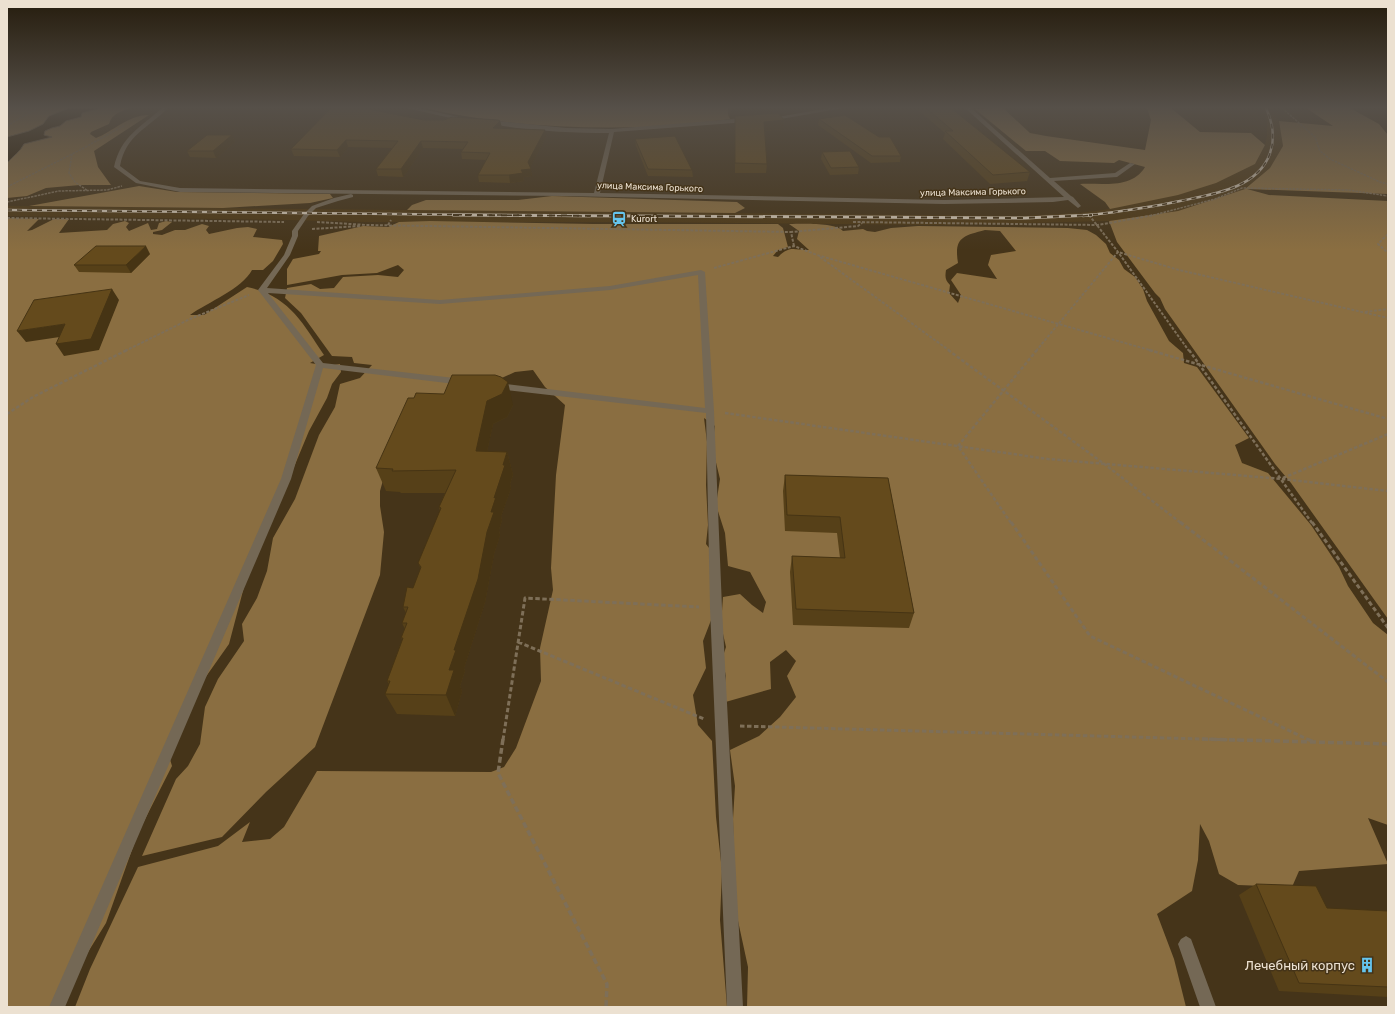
<svg xmlns="http://www.w3.org/2000/svg" width="1395" height="1014" viewBox="0 0 1395 1014" font-family="Rubik,sans-serif">
<rect width="100%" height="100%" fill="#453419"/>
<path fill="#4f3a17" d="M1261 108H1270L1279 121 1283 146 1270 168 1245 189 1178 211 1109 221 936 225 619 222H364L288 220 7 216V206L1020 216 1080 213 1110 209 1255 164 1265 145 1267 135V120Z"/>
<path fill="#8a6e41" fill-rule="evenodd" d="M7 108H69L49 116 43 124 29 131 7 137Z
M101 108H131C122 111 112 113 109 124L91 132 90 134 96 138C112 132 130 114 149 115L94 151 98 167 111 185H80L46 188 27 196 7 198V163C13 156 20 152 24 144L51 137 44 135 45 131 52 128 60 126 66 121 81 117 82 113Z
M425 108H730L753 117C716 120 680 126 643 127 570 129 497 125 425 108Z
M1003 108 1030 133 1046 136 1145 150 1151 120 1147 108H1171L1200 132 1251 133 1265 145 1255 164 1216 183 1178 195 1110 209 1105 202 1080 184C1103 183 1132 189 1145 167L1119 160 1114 163 1060 161 1045 151H1026L975 109Z
M1306 108H1350L1379 124 1388 135V194L1247 189 1269 195 1388 201V619L1291 483 1275 464 1165 309 1160 298 1155 293 1117 242 1109 221 1178 211 1245 189 1270 168 1283 146 1279 121 1333 126Z
M139 186 177 192 330 194 333 198 310 203 223 208 29 206Z
M552 196 737 202 745 208 735 213 407 210 412 205 426 200H518Z
M7 218 39 219 27 231 32 230 54 219H69L59 233 107 230 113 224 125 221 129 223 126 227 129 231 148 223 151 230 157 229 159 223 166 221 172 222 162 230 153 232V234L162 235 175 230H185L202 224 209 226 206 230 209 234 237 228 248 227 257 229 253 237 282 240 283 244 273 261 263 270H252C242 289 208 302 190 315H204L247 287C289 296 302 322 324 355L310 363 328 366 340 364 341 372 332 384 327 398 309 431 244 587 229 644 193 695 167 749 172 766 138 833 106 923 54 1007H7Z
M430 221 593 224H778L783 228 788 247 778 250 773 256 778 257C791 244 795 251 809 250L797 239 799 231 789 224C802 224 834 222 843 231L863 229 867 231 875 232 891 228 918 226 1068 228 1087 230 1096 235 1106 244 1110 253 1119 260 1124 269 1135 277 1143 289 1147 301 1169 341 1183 353 1184 363 1197 367 1249 438 1235 445 1242 463 1268 473 1311 525 1339 567 1348 586 1373 623 1388 635V825L1368 818 1388 864 1299 871 1292 887 1238 885 1219 874 1209 841 1200 824 1198 860 1192 891 1157 914 1174 959 1186 1007H747L748 967 735 907 733 819 735 786 730 750 759 736 780 717 796 697 787 676 796 661 786 650 770 662 771 689 722 703 726 676 722 659 726 647 721 625 723 597 740 594 752 605 763 613 766 602 750 572 728 566 725 533 716 505 720 479 712 446 715 426 704 418 707 442 706 485 708 525 706 544 719 561 713 615 703 641 706 668 693 695 698 725 712 741 716 817 722 871 720 920 727 1007H75L90 969 138 867 218 846 250 822 242 842 270 839 284 827 317 771 491 772 504 767 516 748 541 681 540 648 553 590 551 568 556 475 565 405 545 387 533 370 515 372 477 389 387 466 380 491V506L384 532 380 575 315 747 266 792 222 837 142 856 176 779 188 766 200 744 205 707 218 679 244 641 242 624 257 598 267 571 273 538 295 499 319 435 335 407 340 384 360 378 372 365 354 363 352 357 332 356 301 313 285 298 287 288 311 284 320 289 334 288 343 277 378 275 398 277 404 270 398 265 377 273 342 275 287 285V269L293 259 319 254 321 251H318L319 236 363 226 388 227 399 222ZM985 230 1000 231 1016 251 991 255 988 265 997 279 957 273 951 280 961 295 958 303 949 293 950 285C945 280 945 277 946 270L958 263C954 238 962 236 985 230Z"/>
<path fill="#271902" stroke="#625540" d="M69 108H101L82 113 81 117 66 121 60 126 52 128 45 131 44 135 52 137 24 144C20 152 13 156 7 163V137L29 131 43 124 49 116Z"/>
<g fill="none" stroke-linecap="round" stroke-linejoin="round">
<path stroke="#7e6f58" stroke-width="1.5" stroke-dasharray="2.5 1" stroke-linecap="butt" d="M1282 108 1315 137 1320 151 1330 159 1380 182 1388 184
M7 126 37 108
M72 154 69 173 75 182 88 191
M7 187 82 149 125 125
M7 202 59 191 107 190 122 186
M1088 214 1090 216
M1150 216 1215 199 1242 188 1348 190 1388 196"/>
<path stroke="#7e6f58" stroke-width="2" stroke-dasharray="3 1.5" stroke-linecap="butt" d="M1089 215 1118 252 1189 351
M7 218 284 222
M317 222 367 225 791 232
M853 222 1098 225 1154 215
M388 225 391 220
M312 229 360 226
M1388 234 1378 244 1388 253
M794 246 791 232 858 226 862 223
M820 257 950 351
M714 268 794 246 817 255 1153 351
M1365 312 1388 309
M125 351 190 319 249 295
M1036 351 1118 252 1179 270 1388 318"/>
<path stroke="#7e6f58" stroke-width="2.5" stroke-dasharray="3.5 2" stroke-linecap="butt" d="M948 350 1103 463 1181 523
M1149 350 1388 419
M1189 350 1312 523
M725 413 1048 459 1282 479 1388 491
M7 414 33 397 127 350
M1283 478 1388 434
M1011 523 958 446 1037 350"/>
<path stroke="#7e6f58" stroke-width="3" stroke-dasharray="4.5 2.5" stroke-linecap="butt" d="M1011 522 1090 636 1309 740
M1180 522 1388 682
M1312 522 1388 628
M518 642 704 719
M740 726 1238 740
M503 740 525 598 699 607"/>
<path stroke="#7e6f58" stroke-width="3.5" stroke-dasharray="6 3" stroke-linecap="butt" d="M503 739 498 773 607 984 606 1007
M1202 739 1388 744
M1307 739 1314 742"/>
<path fill="#746855" fill-rule="evenodd" d="M162 108H168C147 129 126 135 120 166L140 181 180 188 594 193 609 133C569 133 526 131 486 123L485 122 488 120 566 128 611 129 747 118 750 120 747 122 614 132 600 193 944 200 1064 197 965 108H971L1050 178 1115 173 1130 163 1135 164 1117 177 1054 181 1071 196 1073 197 1081 206 1078 208 1068 200 1053 202 944 204 565 196 180 192 136 183 114 167C121 136 140 128 162 108Z
M406 108H418L467 119 464 121Z
M829 108H844L769 121 766 119Z
M351 194 353 195V197L338 201 316 208 308 216 298 231V236L290 255 267 288 440 300 610 286 701 270 705 272 714 411 722 608 743 1007H727L710 608 706 413 497 389 493 386 497 383 705 408 698 275 610 290 440 304 268 293 323 363 463 379 467 382 463 385 323 368 291 479 65 1007H49L281 479 316 365 258 290 284 255 292 236V231L304 214 312 206 334 198Z
M1186 936 1191 939 1216 1007H1200L1178 944 1181 939Z"/>
<defs>
<path id="rail-far1" d="M7 210 590 216
M1083 216C1116 212 1148 208 1180 201 1199 197 1219 194 1237 186 1271 171 1281 141 1266 108"/>
<path id="rail" d="M453 215 1025 218 1092 215"/>
</defs>
<use href="#rail-far1" stroke="#cfc3b1" stroke-width="2.5"/>
<use href="#rail" stroke="#cfc3b1" stroke-width="3"/>
<use href="#rail-far1" stroke="#453419" stroke-width="1.5" stroke-dasharray="5" stroke-linecap="butt"/>
<use href="#rail" stroke="#453419" stroke-width="2" stroke-dasharray="6" stroke-linecap="butt"/>
</g>
<path fill="#564018" d="M728 108H773L772 113 784 120 783 129 765 131 767 164 766 173H735V118L730 119 728 115Z
M919 108H951L1030 172 1027 181 990 184 943 139 945 133 919 111Z
M819 119 901 156 900 162 871 163 818 125Z
M424 120 500 121 502 128 501 129 546 137 530 167 532 176 523 177 524 181 510 183 479 182 478 175 486 160 462 159 461 152 463 149 423 148 403 177 378 176 376 169 392 148 348 147 340 157 294 156 291 149Z
M232 135 235 142 216 158 190 157 187 151Z
M635 139 692 170 693 177 648 176 636 146Z
M822 152 859 167 858 174 830 175 821 159Z
M150 254 131 273 79 272 74 265Z
M513 405 507 417 493 424 487 451 507 452 513 475 510 484 511 488 501 516 502 520 499 530 500 535 494 554 485 602 464 668 465 671 460 686 462 691 455 716 397 714 385 694 389 684 387 681 402 640 401 638 405 629 402 623 406 613 403 607 413 588 421 569 418 563 440 511 439 507 445 493H401L400 492 386 491 376 468Z
M785 475 888 478 914 613 909 628 793 625 790 572 792 556 840 558 837 533 785 531 783 491Z
M1256 884 1327 908 1388 911V997L1279 991 1239 895Z"/>
<path fill="#463414" d="M739 108H773L772 115 730 119 731 109Z
M784 120 783 129 763 131 764 122Z
M500 121 502 128 494 136 493 128Z
M545 130 546 137 529 169 528 162Z
M232 135 235 142 216 158 213 151Z
M346 140 348 147 340 157 337 150Z
M421 141 423 148 403 177 401 169Z
M531 169 532 176 523 177 524 181 510 183 509 175 521 170Z
M146 246 150 254 131 273 126 265Z
M112 289 119 300 99 350 64 356 56 344Z
M65 324 73 335 26 342 17 331Z
M508 382 513 405 507 417 493 424 482 474 476 451 487 401Z
M507 452 513 475 510 484 511 488 501 516 502 520 499 530 500 535 494 554 485 602 464 668 465 671 460 686 462 691 455 716 446 695 449 670 454 650 491 512 494 498 503 465Z"/>
<path fill="#644a1c" stroke="#463414" d="M331 108H363L424 120H444L452 117 498 120 500 121 493 128 545 130 528 162 531 169 521 170 523 173 509 175H478L490 153 461 152 468 142 421 141 401 169H376L398 141 346 140 337 150 291 149Z
M926 108H951L1030 172 993 175 945 131H953Z
M778 113 784 120 764 122 767 164 735 163V116Z
M845 115 879 137H890L901 156H872L819 119Z
M207 135H232L213 151H187Z
M675 136 692 170 648 169 635 139Z
M850 151 859 167 831 168 822 152Z
M96 246H146L126 265H74Z
M112 289 91 339 56 344 65 324 17 331 34 300Z
M452 375H495L501 377 508 382 502 394 487 401 476 451 507 452 503 465H505L494 498 496 497 491 512H494L487 532 478 579 454 650H456L449 670H454L446 695 385 694 390 681H387L403 638H401L407 623H402L408 607H403L407 587 413 588 421 567 418 563 441 508 439 507 456 470 392 471 393 469 376 468 408 398H414L416 393 444 394Z
M785 475 888 478 914 613 796 609 792 556 845 558 840 517 787 515Z
M1256 884 1316 886 1327 908 1388 911V987L1299 983Z"/>
<linearGradient id="sky" x2="0" y2="1"><stop stop-color="#261d0e"/><stop offset="0.43" stop-color="#565049"/><stop offset="1" stop-color="#565049" stop-opacity="0"/></linearGradient>
<rect width="1395" height="250" fill="url(#sky)"/>
<defs>
<symbol id="station-bare" viewBox="-9 -9 18 18"><path d="M-3-6H3Q5-6 5-4V2Q5 4 3 4L4.5 6H3L1.5 4h-3L-3 6H-4.5L-3 4Q-5 4-5 2V-4Q-5-6-3-6ZM-3.5-4v3h7v-3ZM-3.5 1v1.5H-2V1ZM2 1v1.5H3.5V1Z" fill="#65c5ee" stroke="#453419" stroke-width="2.5" paint-order="stroke"/></symbol>
<symbol id="building-bare" viewBox="-9 -9 18 18"><path d="M-4-6H4V6H1V3H-1V6H-4ZM-2.5-4.3h1.7v1.8h-1.7ZM.8-4.3h1.7v1.8H.8ZM-2.5-1h1.7V.8h-1.7ZM.8-1h1.7V.8H.8Z" fill="#65c5ee" stroke="#453419" stroke-width="2.5" paint-order="stroke"/></symbol>
</defs>
<g fill-rule="evenodd">
<use href="#station-bare" x="608" y="208" width="22" height="22"/>
<use href="#building-bare" x="1356" y="954" width="22" height="22"/>
</g>
<g text-anchor="middle" stroke-width="3" stroke-linejoin="round" paint-order="stroke">
<g font-size="9" fill="#ece1d1" stroke="#453419">
<text transform="translate(650 187) rotate(2)" y="3">улица Максима Горького</text>
<text transform="translate(973 192) rotate(-1)" y="3">улица Максима Горького</text>
</g>
<g font-size="9" fill="#ece1d1" stroke="#453419" text-anchor="start">
<text x="631" y="222">Kurort</text>
</g>
<g font-size="13" fill="#ece1d1" stroke="#453419" text-anchor="end">
<text x="1355" y="970">Лечебный корпус</text>
</g>
</g>
<rect width="1395" height="1014" fill="none" stroke="#ece1d1" stroke-width="16"/>
</svg>
